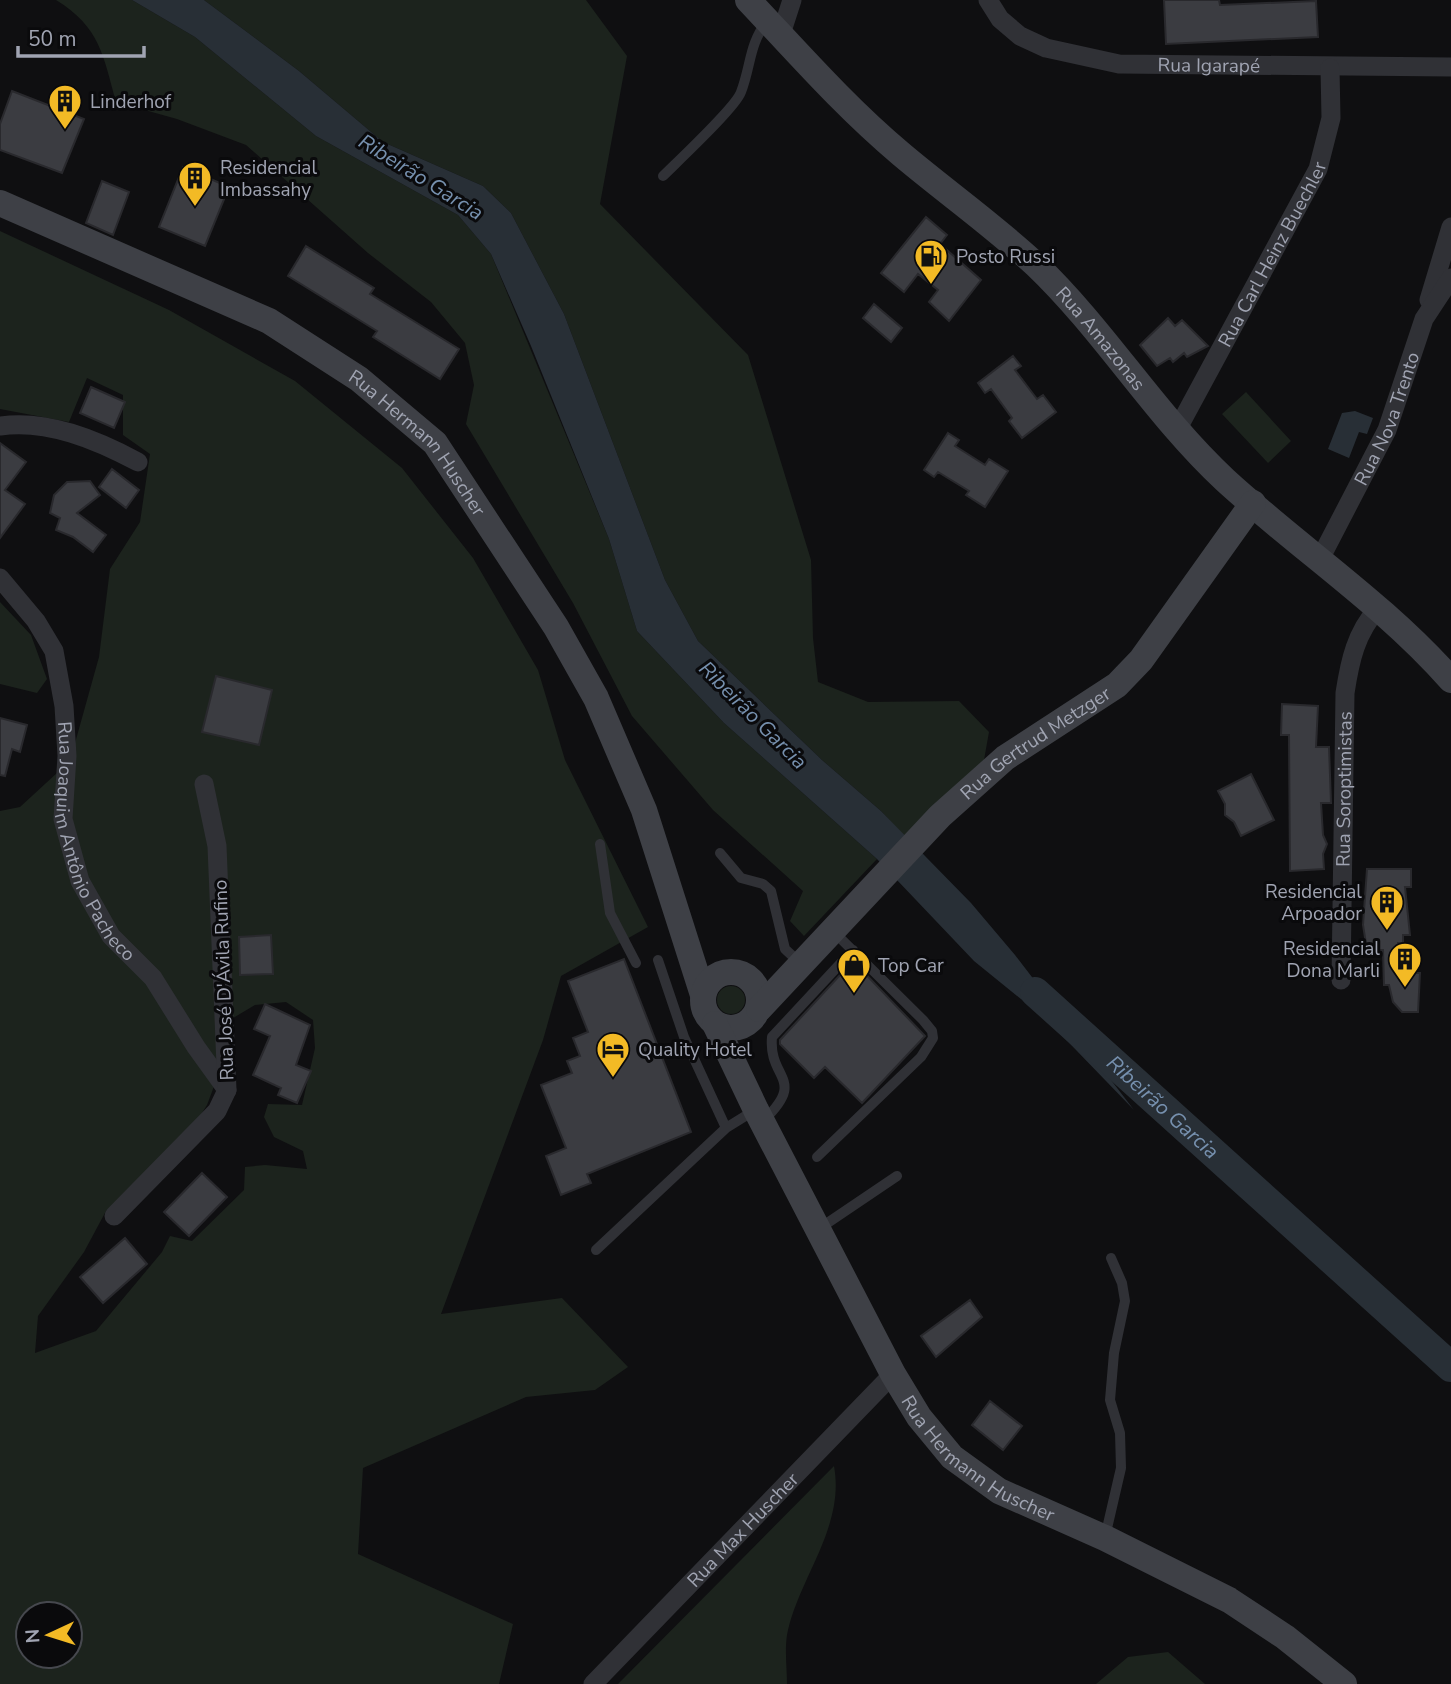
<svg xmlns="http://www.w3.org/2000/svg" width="1451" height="1684" viewBox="0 0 1451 1684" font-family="'Nunito Sans',sans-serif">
<rect width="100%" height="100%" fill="#0f0f11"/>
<path fill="#1c231d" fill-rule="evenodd" d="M56 0H132L195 37 316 136 458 215 491 254 609 539 637 631 724 723 877 859 804 936 790 921 803 891 713 810 632 716 573 603 466 424 474 385 465 343 431 302 368 253 246 145 177 119 116 102C103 55 100 27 56 0Z
M204 0H586L627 56 600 204 748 355 811 560 813 638 818 682 868 702 959 701 989 732 984 760 905 837 881 811 822 760 698 641 665 580 564 314 511 213 483 186 383 142 299 71Z
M0 231 169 310 295 381 402 468 473 558 538 670 565 760 648 927 561 976 543 1040 441 1314 562 1298 628 1367 595 1390 526 1397 363 1468 358 1554 513 1624 499 1684H0V811L20 807 70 761 99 657 110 569 140 522 150 454 123 435V395L87 378 69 422 0 409ZM286 1002 313 1020 315 1048 302 1105 268 1104 264 1117 274 1137 303 1151 307 1169 265 1165 245 1167 244 1190 192 1241 170 1236 162 1252 96 1331 35 1353 38 1316 84 1252 106 1211 144 1180 185 1140 207 1105 225 1057 223 1024 255 1005ZM28 1614H70V1656H28Z
M1246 392 1291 441 1268 463 1222 414Z
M0 602 31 635 47 679 37 693 0 684Z
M717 1000a14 14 0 1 1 28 0a14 14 0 1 1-28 0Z
M834 1466C845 1526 801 1575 788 1630 784 1646 787 1667 787 1684H618Z
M1168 1652 1205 1684H1096L1128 1657Z"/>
<path fill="#282f36" d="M132 0H204L299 71 383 142 483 186 511 213 564 314 665 580 698 641 822 760 881 811 971 903 1015 955 1134 1110 1048 1021 974 961 877 859 724 723 637 631 609 539 531 346 491 254 458 215 316 136 195 37Z
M1355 411 1373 418 1367 434 1359 432 1349 458 1328 449 1342 413Z"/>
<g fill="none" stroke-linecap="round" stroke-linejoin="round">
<path stroke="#282f36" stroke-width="30" id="s1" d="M1035 992 1451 1367"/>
</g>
<path fill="#3b3c41" stroke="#29292d" stroke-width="2" d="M1164 0H1219L1220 5 1316 1 1318 37 1166 44Z
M12 91 84 119 62 173 0 150V124Z
M183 167 229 187 205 246 159 227Z
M102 181 129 192 113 235 86 223Z
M926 217 947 235 940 244 981 280 949 321 929 302 938 290 918 274 904 292 881 273Z
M306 246 374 288 370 294 459 349 440 379 373 337 377 331 288 276Z
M874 304 902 328 891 342 863 318Z
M1168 318 1175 326 1182 320 1208 346 1187 357 1184 353 1173 362 1170 358 1157 366 1140 345Z
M1013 356 1021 366 1015 370 1037 399 1043 395 1056 412 1022 438 1009 421 1012 418 991 389 985 393 978 383Z
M91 387 125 402 114 428 80 413Z
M948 433 959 440 955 446 985 465 989 459 1008 471 985 507 966 495 969 491 938 472 934 477 924 470Z
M0 443 26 462 5 490 25 504 0 538Z
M112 469 139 490 126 508 99 487Z
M90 481 100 495 77 513 106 535 93 552 73 537 56 530 60 518 50 513 54 495 67 482Z
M216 676 272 690 259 745 202 732Z
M1282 704 1318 706 1316 747H1329L1331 803H1321L1323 835 1327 844 1323 854 1324 869 1290 871 1289 735H1281Z
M0 718 27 725 20 752 12 749 5 776 0 775Z
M1251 774 1274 820 1241 836 1234 822 1225 815V804L1218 791Z
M1367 869H1411V887H1405L1410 935H1403V943H1398L1397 973H1420L1418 1012H1402L1393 1002 1389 985H1384L1383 950H1367L1363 925Z
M271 935 273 974 240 975 239 937Z
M624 959 691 1132 587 1174 591 1183 561 1195 546 1156 566 1148 541 1085 572 1073 567 1061 580 1056 573 1038 588 1032 568 981Z
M853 961 925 1036 862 1103 825 1067 814 1078 780 1044V1040Z
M265 1004 310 1025 296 1065 311 1071 297 1103 278 1095 281 1088 253 1075 270 1036 254 1029Z
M202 1173 227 1197 189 1236 164 1212Z
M125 1238 147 1264 103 1303 80 1277Z
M970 1300 982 1317 936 1357 921 1336Z
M990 1401 1022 1426 1003 1450 972 1425Z"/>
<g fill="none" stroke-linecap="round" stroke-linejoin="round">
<path stroke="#303136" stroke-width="10" d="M663 176C678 161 736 107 741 92 751 66 749 44 767 21
M600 844 610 913 636 963
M720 853 741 878 763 884 771 891 785 949 800 963
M658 960 684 1037 726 1128
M763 1121C808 1078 768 1080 772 1037L853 950
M817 1157 921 1057 933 1038 932 1031 923 1020 833 931
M820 1228 897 1176
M596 1250 726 1128 755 1110
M1105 1537 1121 1468 1120 1433 1110 1400 1114 1353 1125 1301 1122 1283 1111 1258"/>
<g stroke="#303136" stroke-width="19">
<path id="s2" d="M988 0 1000 19 1020 36 1046 48 1119 64 1451 67"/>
<path d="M781 34 792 0"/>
<path d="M1429 300 1451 227"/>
<path d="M0 426C47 419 97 440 138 462"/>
<path id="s3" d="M1177 430 1318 169 1331 118 1330 68"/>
<path id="s4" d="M1320 559 1387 430 1424 319 1451 278"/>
<path id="s5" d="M0 578 36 621 54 651 64 706 67 756 63 819 80 881 111 936 153 978 196 1047 227 1090"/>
<path id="s6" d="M1341 980 1345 693C1350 660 1356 633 1378 608"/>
<path d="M114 1216 217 1111 227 1090 217 846 204 784"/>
<path id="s7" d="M593 1684 893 1374"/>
</g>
<g stroke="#3e4046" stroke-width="26">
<path id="s8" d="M748 0C798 53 845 107 901 154 946 192 993 225 1036 265 1105 331 1155 415 1225 480 1299 548 1384 604 1451 680"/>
<path id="s9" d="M0 203 269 321 359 379 435 443 556 627 596 698 644 810 703 995"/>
<circle cx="731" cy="1000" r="28"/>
<path id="s10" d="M759 1009 940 816 1005 758 1117 685 1141 660 1253 503"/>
<path id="s11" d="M715 1024 756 1110 893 1374 919 1417 952 1457 999 1491 1105 1538 1229 1600 1285 1637 1344 1684"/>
</g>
</g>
<defs>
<symbol id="building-pin" viewBox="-11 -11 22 30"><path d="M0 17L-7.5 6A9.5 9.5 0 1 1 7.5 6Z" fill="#f3ba25" stroke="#0a0a0c"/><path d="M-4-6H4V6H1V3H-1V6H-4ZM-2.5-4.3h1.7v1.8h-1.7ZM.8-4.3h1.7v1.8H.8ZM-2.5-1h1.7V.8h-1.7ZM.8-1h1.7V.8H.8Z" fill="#111"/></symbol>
<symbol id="fuel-pin" viewBox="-11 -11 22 30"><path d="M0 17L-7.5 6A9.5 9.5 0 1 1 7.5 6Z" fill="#f3ba25" stroke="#0a0a0c"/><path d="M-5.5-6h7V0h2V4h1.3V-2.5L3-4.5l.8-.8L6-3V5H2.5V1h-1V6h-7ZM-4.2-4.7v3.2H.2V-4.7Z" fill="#111"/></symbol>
<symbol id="shop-pin" viewBox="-11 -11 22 30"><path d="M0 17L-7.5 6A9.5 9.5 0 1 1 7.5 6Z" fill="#f3ba25" stroke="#0a0a0c"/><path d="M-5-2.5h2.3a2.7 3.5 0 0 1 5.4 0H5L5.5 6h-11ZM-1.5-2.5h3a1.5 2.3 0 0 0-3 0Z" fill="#111"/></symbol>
<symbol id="hotel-pin" viewBox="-11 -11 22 30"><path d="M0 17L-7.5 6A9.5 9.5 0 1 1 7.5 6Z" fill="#f3ba25" stroke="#0a0a0c"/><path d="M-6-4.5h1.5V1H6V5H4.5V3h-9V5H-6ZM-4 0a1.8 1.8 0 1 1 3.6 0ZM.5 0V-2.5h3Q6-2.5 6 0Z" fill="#111"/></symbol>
</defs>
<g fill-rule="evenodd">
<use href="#building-pin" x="46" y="82" width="38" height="52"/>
<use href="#building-pin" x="176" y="159" width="38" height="52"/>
<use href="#fuel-pin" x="912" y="237" width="38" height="52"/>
<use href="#building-pin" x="1368" y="883" width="38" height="52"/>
<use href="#building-pin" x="1386" y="940" width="38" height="52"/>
<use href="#shop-pin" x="835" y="946" width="38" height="52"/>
<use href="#hotel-pin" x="594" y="1030" width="38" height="52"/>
</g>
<g text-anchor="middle" stroke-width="6" stroke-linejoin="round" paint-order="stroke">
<g font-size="19" fill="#a0a4b2" stroke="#0a0a0c">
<text dy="7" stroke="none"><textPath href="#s2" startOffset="242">Rua Igarapé</textPath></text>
<text dy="7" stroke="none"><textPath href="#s3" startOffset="200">Rua Carl Heinz Buechler</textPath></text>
<text dy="7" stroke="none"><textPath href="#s8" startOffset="490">Rua Amazonas</textPath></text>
<text dy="7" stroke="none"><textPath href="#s4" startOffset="156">Rua Nova Trento</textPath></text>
<text dy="7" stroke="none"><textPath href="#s9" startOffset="488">Rua Hermann Huscher</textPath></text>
<text dy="7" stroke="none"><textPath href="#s10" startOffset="385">Rua Gertrud Metzger</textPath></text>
<text dy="7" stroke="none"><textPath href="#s6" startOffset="191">Rua Soroptimistas</textPath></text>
<text dy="7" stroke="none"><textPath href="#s5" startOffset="290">Rua Joaquim Antônio Pacheco</textPath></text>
<text transform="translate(223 980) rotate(-92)" y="7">Rua José D'Ávila Rufino</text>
<text dy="7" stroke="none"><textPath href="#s11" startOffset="516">Rua Hermann Huscher</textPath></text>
<text dy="7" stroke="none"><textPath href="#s7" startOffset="215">Rua Max Huscher</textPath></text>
</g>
<g font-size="19" fill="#a0a4b2" stroke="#0a0a0c" text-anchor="start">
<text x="90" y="108">Linderhof</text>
<text x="220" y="174">Residencial<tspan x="220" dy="22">Imbassahy</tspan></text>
<text x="956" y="263">Posto Russi</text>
<text x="1362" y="898" text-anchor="end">Residencial<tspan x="1362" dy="22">Arpoador</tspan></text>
<text x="1380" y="955" text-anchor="end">Residencial<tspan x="1380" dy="22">Dona Marli</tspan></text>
<text x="878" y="972">Top Car</text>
<text x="638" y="1056">Quality Hotel</text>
</g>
<g font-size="21" font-style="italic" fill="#7690ae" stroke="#0a0a0c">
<text transform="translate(421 177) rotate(32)" y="7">Ribeirão Garcia</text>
<text transform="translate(753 715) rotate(45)" y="7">Ribeirão Garcia</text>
<text dy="7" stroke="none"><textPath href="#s1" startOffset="172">Ribeirão Garcia</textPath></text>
</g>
</g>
<g transform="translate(49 1635) rotate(266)"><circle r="33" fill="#0a0a0c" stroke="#46484e" stroke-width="2"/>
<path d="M0-5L12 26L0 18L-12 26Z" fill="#f3ba25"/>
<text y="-10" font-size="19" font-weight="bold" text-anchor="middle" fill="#a0a4b2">N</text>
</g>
<path d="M18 46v10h126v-10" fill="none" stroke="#a0a4b2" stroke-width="3.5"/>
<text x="28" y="46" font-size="21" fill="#a0a4b2" stroke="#0a0a0c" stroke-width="5" paint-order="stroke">50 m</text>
</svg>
